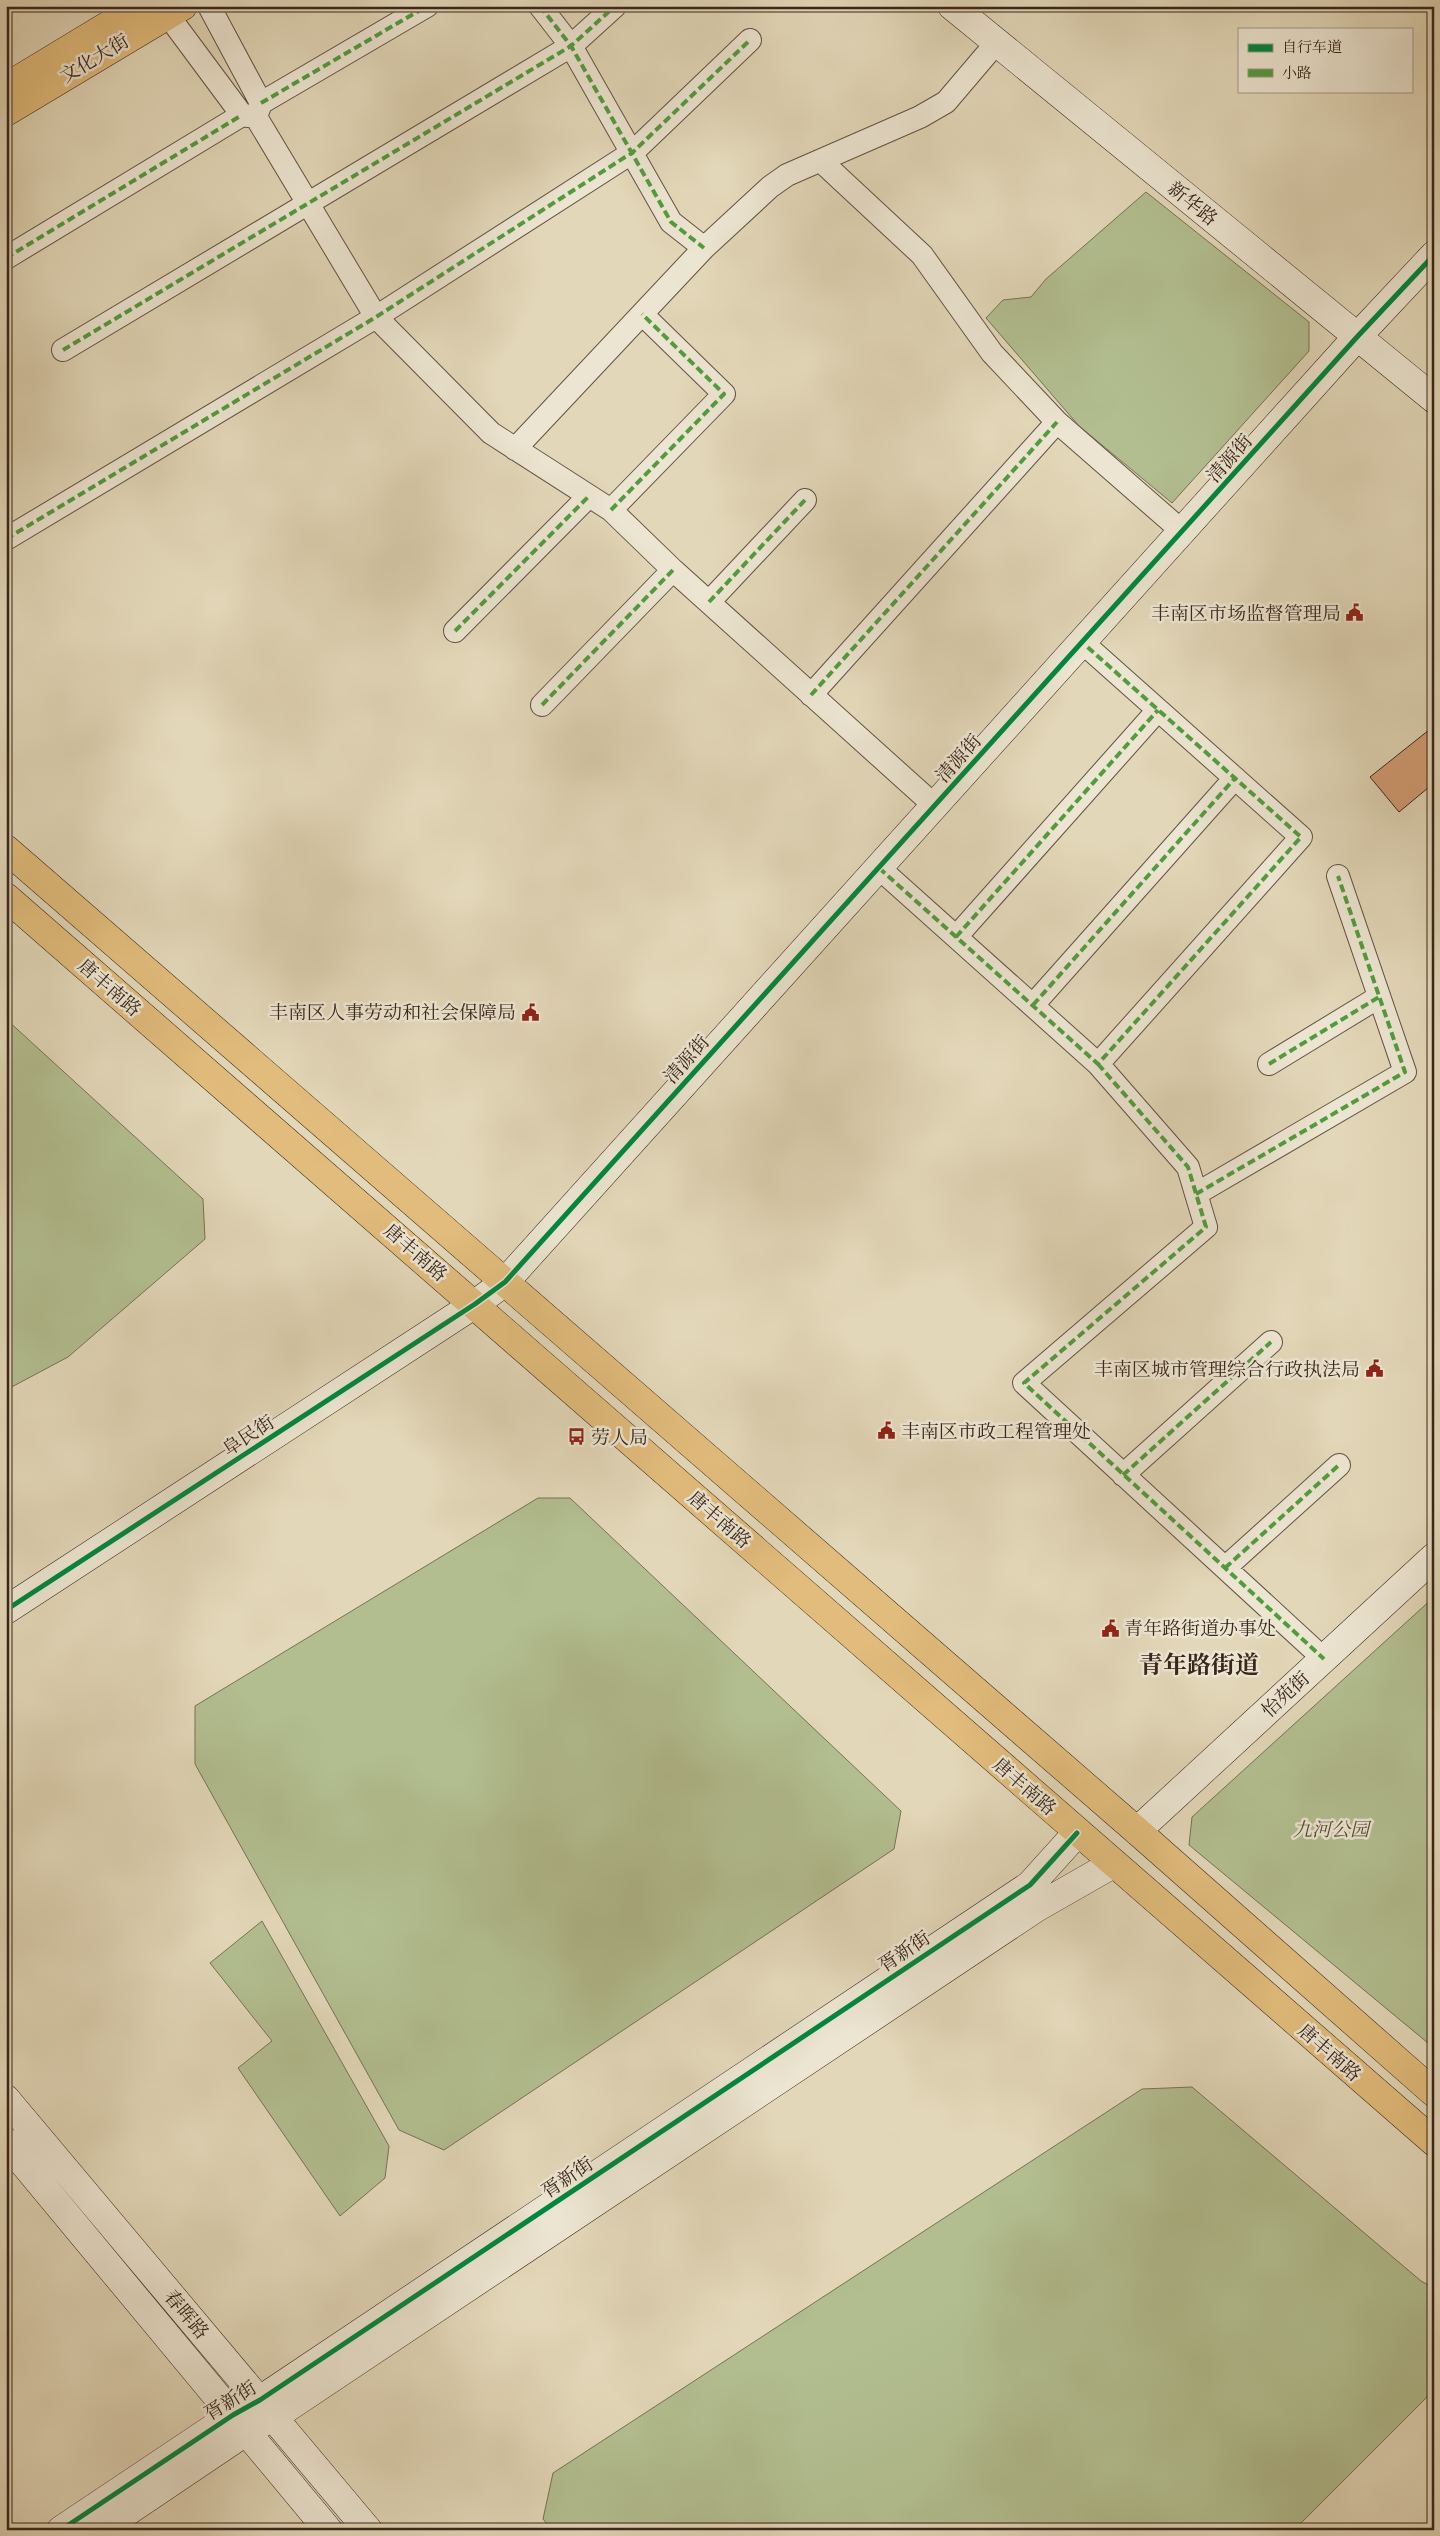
<svg xmlns="http://www.w3.org/2000/svg" width="1440" height="2536" viewBox="0 0 1440 2536" font-family="'Gentium Book Plus','Noto Serif SC',serif">
<rect width="100%" height="100%" fill="#e2d7b8"/>
<filter id="stains"><feTurbulence type="fractalNoise" baseFrequency=".004" numOctaves="4"/><feColorMatrix values="0 0 0 0 .2 0 0 0 0 .09 0 0 0 0 .02 0 0 0 .5 -.17"/></filter>
<radialGradient id="worn" r=".72"><stop offset=".6" stop-color="#630" stop-opacity="0"/><stop offset="1" stop-color="#630" stop-opacity=".3"/></radialGradient>
<path fill="#b2be90" stroke="#767256" d="M1146 192 1309 322V351L1172 503 1079 426 986 318 1003 300 1031 297 1046 279Z
M6 1019 203 1199 205 1239 68 1357 6 1390Z
M538 1498H570L901 1811 894 1849 444 2150 399 2130 195 1764V1706Z
M1434 1597V2048L1189 1845 1192 1817Z
M262 1921 389 2146 385 2178 340 2216 238 2068 272 2041 210 1963Z
M1192 2087 1421 2281 1434 2288V2390L1294 2530H552L543 2519 553 2473 1142 2089Z"/>
<path fill="#d49e75" stroke="#39261c" d="M1434 726V783L1399 812 1370 777Z"/>
<g fill="none" stroke-linecap="round" stroke-linejoin="round">
<defs>
<path id="street" d="M540 6 571 46 671 222 704 248
M167 14 242 115 256 117 261 103 209 6
M261 103 427 6
M256 117 376 317 491 433 611 510 673 570 935 806
M821 161 922 255 992 353 1057 422 1183 532
M6 258 242 115
M63 350 571 46 615 6
M515 449 704 248 770 187 787 175 920 117 946 102 997 42
M611 510 724 394 642 314
M6 539 376 317 633 152 750 40
M709 602 805 500
M455 631 589 496
M811 695 1057 422
M542 705 673 570
M879 868 1098 1064 1301 837 1083 643
M956 937 1158 710
M1033 1005 1235 778
M1098 1064 1188 1167 1206 1227 1024 1383 1324 1659
M1269 1064 1379 997
M1196 1194 1405 1072 1338 876
M1123 1475 1271 1342
M1225 1568 1339 1465"/>
<path id="secondary" d="M952 6 1434 399
M6 1610 475 1304 505 1282 1357 337 1434 255
M1137 1831 1434 1557
M6 2099 368 2530
M6 2142 328 2530
M61 2530 233 2415 260 2400 1030 1885 1077 1833
M100 2530 247 2431 275 2416 1036 1908 1113 1864"/>
<path id="primary" d="M6 87 140 6
M6 112 183 6
M6 849 1137 1831 1434 2093
M6 897 1434 2142"/>
</defs>
<use href="#street" stroke="#635243" stroke-width="24"/>
<use href="#secondary" stroke="#39261c" stroke-width="29"/>
<use href="#primary" stroke="#39261c" stroke-width="29"/>
<use href="#street" stroke="#ece5d1" stroke-width="22"/>
<use href="#secondary" stroke="#ece5d1" stroke-width="28"/>
<use href="#primary" stroke="#e1bc7c" stroke-width="28"/>
<path stroke="#529c3e" stroke-width="4" stroke-dasharray="8 4" stroke-linecap="butt" d="M540 6 571 46 671 222 704 248
M261 103 427 6
M6 258 242 115
M63 350 571 46 615 6
M611 510 724 394 642 314
M6 539 376 317 633 152 750 40
M709 602 805 500
M455 631 589 496
M811 695 1057 422
M542 705 673 570
M879 868 1098 1064 1301 837 1083 643
M956 937 1158 710
M1033 1005 1235 778
M1098 1064 1188 1167 1206 1227 1024 1383 1324 1659
M1269 1064 1379 997
M1196 1194 1405 1072 1338 876
M1123 1475 1271 1342
M1225 1568 1339 1465"/>
<defs>
<path id="cycleway" d="M6 1610 475 1304 505 1282 1357 337 1434 255
M61 2530 233 2415 260 2400 1030 1885 1077 1833"/>
</defs>
<use href="#cycleway" stroke="#ece5d1" stroke-width="8"/>
<use href="#cycleway" stroke="#00873e" stroke-width="5"/>
</g>
<defs>
<symbol id="civic-bare" viewBox="-9 -9 18 18"><path d="M-.6-6.5H3V-4.5H.6V-3L4-1V1h2V6H-6V1h2V-1L-.6-3ZM-1.2 2.5V6h2.4V2.5Z" fill="#8f2418" stroke="#ece5d1" stroke-width="2.5" paint-order="stroke"/></symbol>
<symbol id="bus-bare" viewBox="-9 -9 18 18"><path d="M-5-6H5V4H4V6H2V4H-2V6H-4V4H-5ZM-3.5-4V0h7V-4ZM-3.5 1.2v1.5H-2V1.2ZM2 1.2v1.5H3.5V1.2Z" fill="#8f2418" stroke="#ece5d1" stroke-width="2.5" paint-order="stroke"/></symbol>
</defs>
<g fill-rule="evenodd">
<use href="#civic-bare" x="1342" y="600" width="25" height="25"/>
<use href="#civic-bare" x="518" y="1000" width="25" height="25"/>
<use href="#civic-bare" x="1362" y="1356" width="25" height="25"/>
<use href="#civic-bare" x="874" y="1418" width="25" height="25"/>
<use href="#bus-bare" x="564" y="1424" width="25" height="25"/>
<use href="#civic-bare" x="1098" y="1616" width="25" height="25"/>
</g>
<g text-anchor="middle" stroke-width="5" stroke-linejoin="round" paint-order="stroke">
<g font-size="19" fill="#39261c" stroke="#ece5d1">
<text transform="translate(94 58) rotate(-31)" y="7">文化大街</text>
<text transform="translate(1193 203) rotate(39)" y="7">新华路</text>
<text transform="translate(1229 458) rotate(-48)" y="7">清源街</text>
<text transform="translate(958 758) rotate(-48)" y="7">清源街</text>
<text transform="translate(110 987) rotate(41)" y="7">唐丰南路</text>
<text transform="translate(686 1059) rotate(-48)" y="7">清源街</text>
<text transform="translate(416 1252) rotate(41)" y="7">唐丰南路</text>
<text transform="translate(248 1435) rotate(-33)" y="7">阜民街</text>
<text transform="translate(720 1519) rotate(41)" y="7">唐丰南路</text>
<text transform="translate(1285 1694) rotate(-43)" y="7">怡苑街</text>
<text transform="translate(1025 1786) rotate(41)" y="7">唐丰南路</text>
<text transform="translate(904 1951) rotate(-34)" y="7">胥新街</text>
<text transform="translate(1330 2052) rotate(41)" y="7">唐丰南路</text>
<text transform="translate(567 2177) rotate(-34)" y="7">胥新街</text>
<text transform="translate(187 2314) rotate(50)" y="7">春晖路</text>
<text transform="translate(230 2400) rotate(-32)" y="7">胥新街</text>
</g>
<g font-size="19" fill="#39261c" stroke="#ece5d1" text-anchor="end">
<text x="1341" y="620">丰南区市场监督管理局</text>
<text x="516" y="1019">丰南区人事劳动和社会保障局</text>
<text x="1360" y="1376">丰南区城市管理综合行政执法局</text>
<text x="901" y="1438" text-anchor="start">丰南区市政工程管理处</text>
<text x="591" y="1444" text-anchor="start">劳人局</text>
<text x="1124" y="1635" text-anchor="start">青年路街道办事处</text>
</g>
<g font-size="19" font-style="italic" fill="#574c39" stroke="#ece5d1">
<text x="1331" y="1836">九河公园</text>
</g>
<g font-size="24" font-weight="bold" fill="#39261c" stroke="#ece5d1">
<text x="1199" y="1673">青年路街道</text>
</g>
</g>
<rect width="1440" height="2536" fill="none" stroke="#e2d7b8" stroke-width="25"/>
<rect x="8" y="8" width="1425" height="2521" fill="none" stroke="#39261c" stroke-width="2.5"/>
<rect x="12" y="12" width="1415" height="2511" fill="none" stroke="#39261c"/>
<rect x="1238" y="28" width="175" height="65" fill="#ece5d1" stroke="#a49989"/>
<rect x="1248" y="44" width="25" height="8" fill="#00873e" stroke="#a49989"/>
<text x="1282" y="52" font-size="15" fill="#39261c">自行车道</text>
<rect x="1248" y="69" width="25" height="8" fill="#529c3e" stroke="#a49989"/>
<text x="1282" y="78" font-size="15" fill="#39261c">小路</text>
<rect width="100%" height="100%" filter="url(#stains)"/>
<rect width="100%" height="100%" fill="url(#worn)"/>
</svg>
